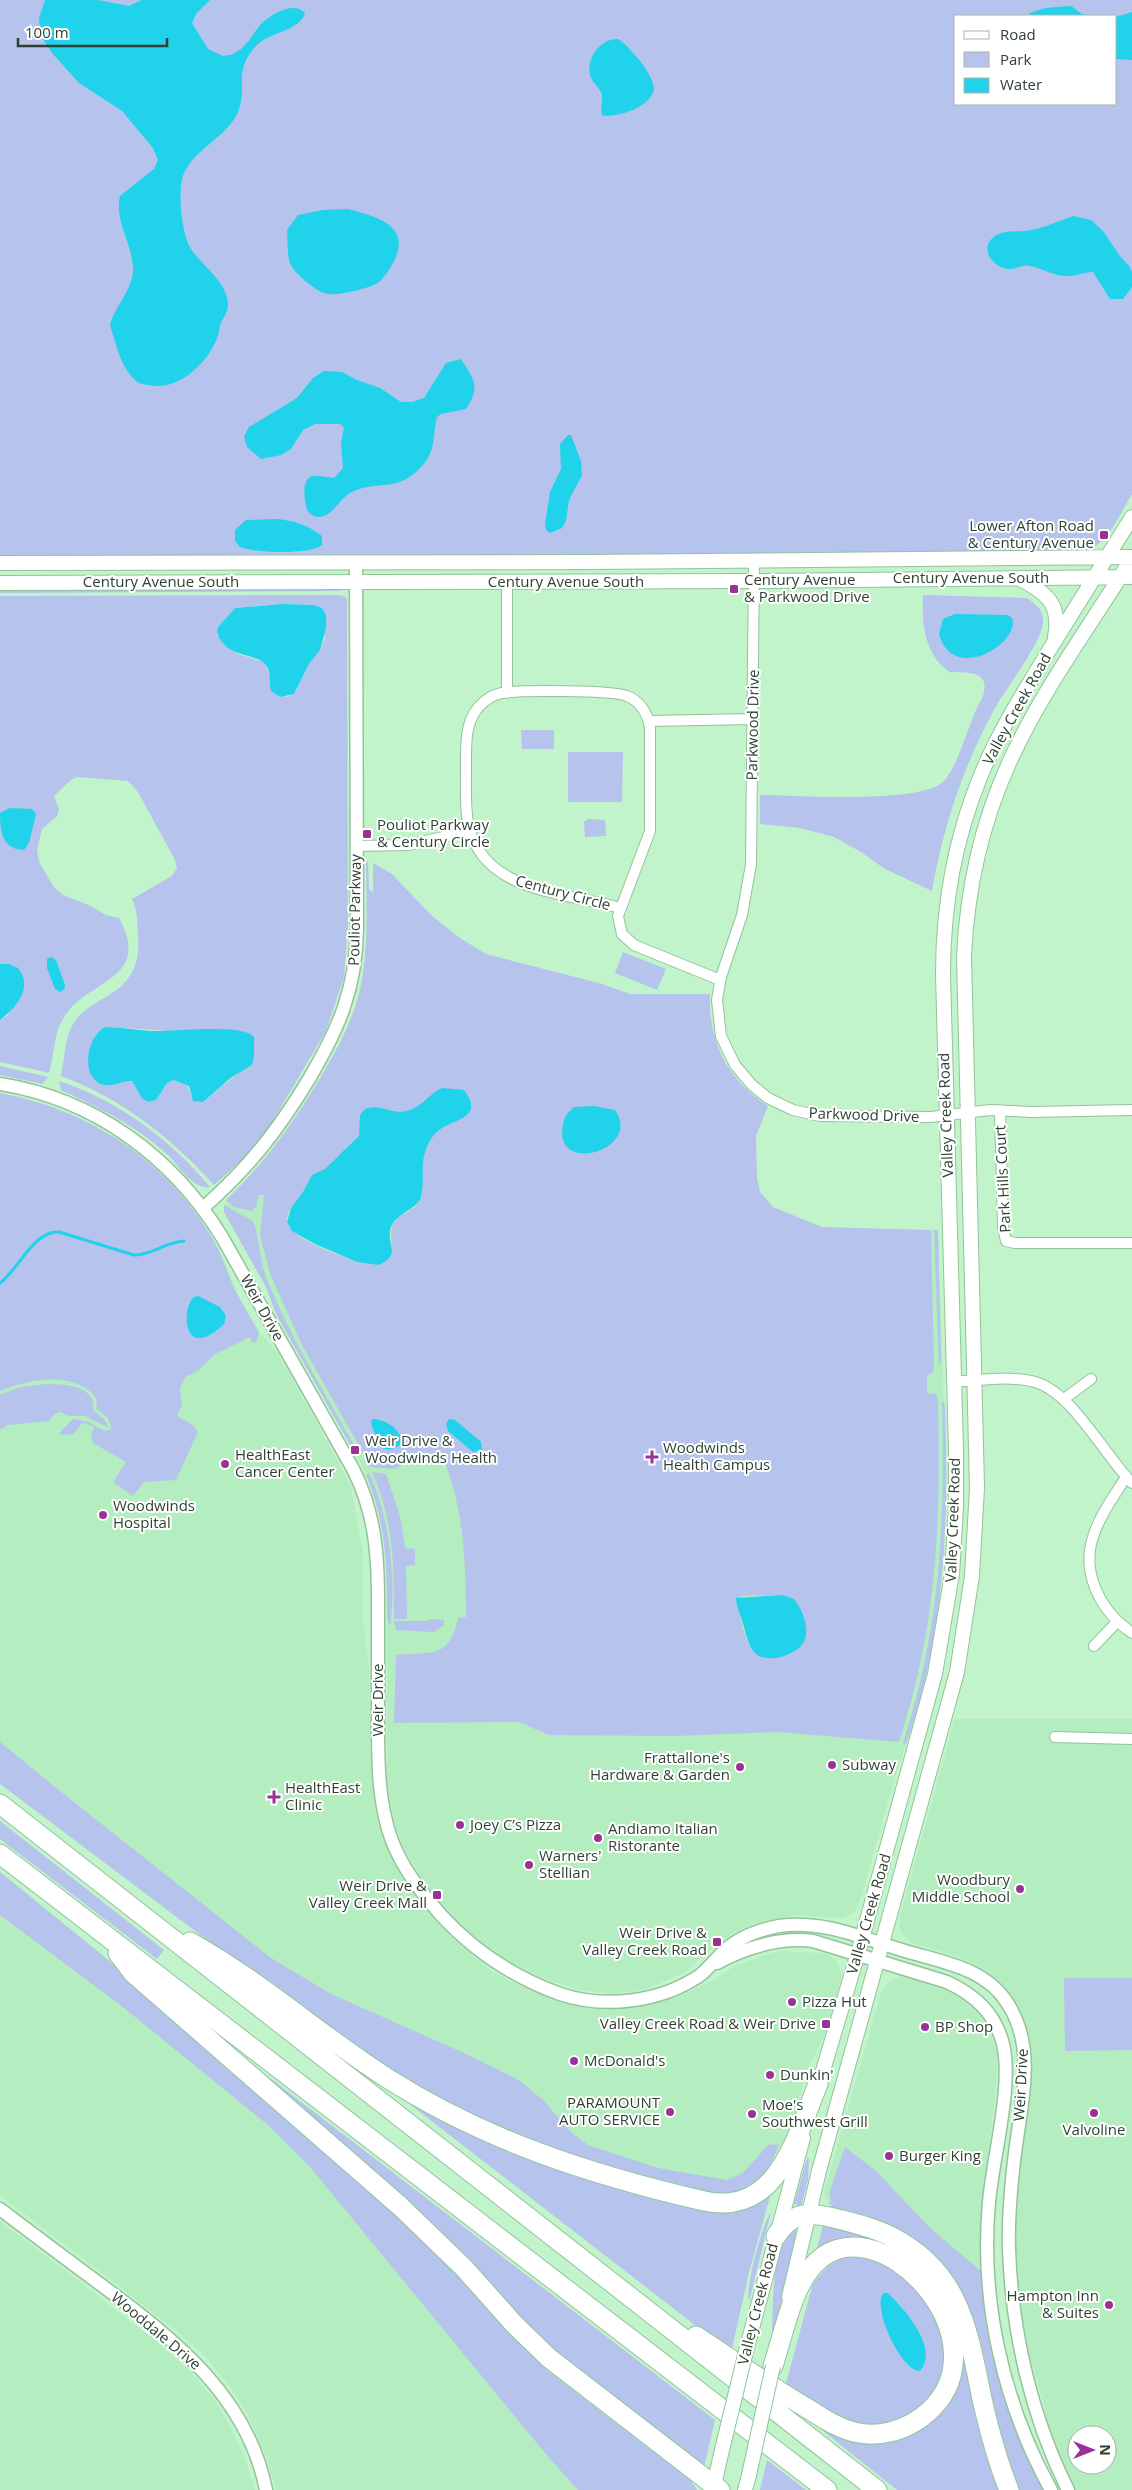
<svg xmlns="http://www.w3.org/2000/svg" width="1132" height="2490" viewBox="0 0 1132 2490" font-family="'Open Sans',sans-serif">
<rect width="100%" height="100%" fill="#c2f4cc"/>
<path fill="#b4edbf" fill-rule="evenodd" d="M0 1093 45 1104 96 1126 131 1148 173 1185 213 1240 225 1262 237 1293 260 1333 278 1354 345 1474 351 1487 363 1552V1616L369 1668 371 1764 375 1808 384 1840 399 1872 422 1906 450 1936 490 1970 520 1986 572 2005 603 2009 648 2005 680 1996 714 1980 736 1965 778 1951 820 1953 829 1955 837 1961 841 1971V1979L827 2030 808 2068 787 2141 758 2186 589 2166 0 1784Z
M733 1193 820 1231 938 1230 947 1493 943 1565 932 1643 910 1732 896 1774 860 1901 854 1912 843 1918 797 1915 756 1923 737 1931 715 1946 682 1974 646 1989 613 1994 576 1989 548 1980 505 1960 478 1941 457 1921 426 1885 403 1847 393 1818 387 1783V1562L384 1531 377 1502 362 1466 276 1314 266 1287 226 1216 224 1207 231 1195Z
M955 1719H1132V2490H1073L1049 2435 1044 2405 1029 2353 1020 2305 1015 2245 1018 2179 1032 2067 1031 2046 1023 2019 1008 1994 988 1973 959 1957 910 1942 903 1935 899 1926 900 1916ZM1077 2435H1107V2465H1077Z
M0 1872 134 1981 547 2370 691 2481 697 2490H276L267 2459 249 2418 234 2392 207 2358 174 2329 0 2195Z
M906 1977 949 1989 973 2005 987 2023 997 2052V2079L983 2195 984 2291 969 2306 952 2277 929 2251 888 2224 834 2208 828 2202 824 2192 882 1990 893 1979Z
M0 2221 155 2340 191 2372 216 2402 230 2426 245 2459 255 2490H0Z"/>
<path fill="#b5c3ed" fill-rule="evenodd" d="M0 0H1132V494C1120 513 1108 546 1084 551L764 555 0 557ZM956 16H1116V104H956Z
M0 589H337L341 591 0 593Z
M340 595 346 597 347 602 348 925 344 977 326 1031 271 1124 245 1157 214 1185C170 1137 123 1099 61 1076 65 1058 64 1037 75 1021 81 1012 90 1007 99 1001 128 985 140 971 138 937 137 924 138 911 132 899L172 876 177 868 175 860 138 792 128 781 77 777 72 779 54 796 59 809 57 816 42 829 37 850 39 862 54 887 63 895 91 906 106 915 119 918C152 979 91 979 66 1014 53 1032 55 1053 49 1073L0 1062V1020L8 1015 23 977C19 967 10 964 0 964V596ZM282 604 314 605 325 637 320 650 309 664 294 694 285 697 270 677 264 662 238 654 217 635 218 627 235 608ZM111 1027 167 1031 223 1029 253 1035V1061L203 1102 191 1096 187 1084 174 1080 167 1083 156 1100 148 1102 132 1081 103 1085 91 1046 98 1032Z
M923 595 1026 598C1038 604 1046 613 1042 628 1036 650 1006 688 994 710 963 767 943 827 932 891L885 869 861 852 834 837 800 828 760 824V795C794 795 925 805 945 780 962 758 968 722 983 696 991 670 968 673 950 672 925 657 921 622 923 595Z
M554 730V749H522L521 730Z
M568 752H623L622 802H568Z
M588 819 605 820 606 836 585 837 584 822Z
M366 861 368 862 369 889 373 892V863L392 874 432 916 460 938 486 954 602 984 630 994H710C708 1042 728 1080 768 1106L756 1136 757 1178 760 1192 773 1207 822 1227 931 1230 934 1366 933 1373 927 1375V1393L936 1394 938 1402C941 1523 937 1626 899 1742L777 1732 674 1736 549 1735 519 1722 394 1723 396 1655C430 1651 449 1661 458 1618L466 1617C466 1560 464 1507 441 1453L434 1457 431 1453 394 1469 371 1467 302 1345 271 1276 260 1236 264 1195H259L256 1207 251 1211 234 1207 226 1200C265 1163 291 1126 319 1080 338 1048 356 1016 362 979 369 940 366 900 366 861ZM422 1194C415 1222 383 1205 393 1249L357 1262C340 1255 285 1239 287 1218 288 1208 296 1202 302 1195ZM783 1595 794 1599 801 1612 790 1654C744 1666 747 1637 736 1602L741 1596Z
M623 952 666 969 657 990 615 973Z
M0 1066 48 1077 42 1084 0 1075Z
M59 1081C119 1101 170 1139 210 1187 193 1190 180 1167 169 1156 137 1126 101 1109 61 1090Z
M0 1093C90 1110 168 1161 214 1241 223 1257 227 1273 235 1290 242 1304 251 1318 259 1333L256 1343 252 1342 250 1337 215 1354 199 1370 185 1377 180 1389 182 1405 177 1416 193 1425 198 1432 176 1480 144 1482 133 1496 113 1482 126 1462 93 1443 91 1436 94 1426 82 1423 74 1434 60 1435 62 1430 73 1419 89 1422 105 1431 112 1429 108 1418 97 1409 96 1398C75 1370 28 1379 0 1391Z
M224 1205 253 1221C260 1237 259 1259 266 1277 290 1337 324 1392 356 1448L353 1450 276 1314 266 1287 224 1212Z
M934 1230H938L941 1360 939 1366Z
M47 1384C61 1384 85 1385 92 1399 94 1403 93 1408 94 1411L105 1420 109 1428 85 1416H69L60 1412 55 1414 49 1421 7 1425 0 1430V1395L20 1387Z
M942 1402H944L945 1408C949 1520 945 1637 906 1744L903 1743C941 1625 945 1524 942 1402Z
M372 1472 386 1474 400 1516 405 1548 415 1549V1565L406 1566 407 1619H394C394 1568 394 1520 372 1472Z
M369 1473C389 1514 397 1581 390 1626L387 1618C387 1567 386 1522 366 1475Z
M429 1619 444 1620V1625L434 1632 396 1630 394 1621H429Z
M0 1742 60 1791 271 1958 331 1994 466 2054 519 2080 543 2100 572 2133 588 2145 658 2168 727 2180 743 2173 768 2145 779 2144 765 2180 730 2198 614 2173 447 2109 316 2022 0 1784Z
M0 1821 164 1950 157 1959 0 1839Z
M0 1872 134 1981 401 2213 547 2370 691 2481 697 2490H578L545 2453 310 2167 268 2125 124 2008 0 1915Z
M1064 1978H1132V2050L1065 2051Z
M253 2065 715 2420 704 2467 542 2340Z
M406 2094 700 2206 771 2193 749 2272 731 2353 403 2099Z
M845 2147 876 2171 931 2229 983 2273 1032 2466 1044 2490H1014C985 2413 995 2308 929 2251 914 2238 896 2227 877 2220 862 2215 840 2215 828 2203L831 2201 829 2193Z
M807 2158 809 2159 808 2180 801 2206 794 2204Z
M771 2212 749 2302C745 2288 762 2224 771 2212Z
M823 2225C854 2233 884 2240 909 2259L907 2262 816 2253Z
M793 2230 797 2231 774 2333H772C773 2306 771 2249 793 2230Z
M848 2254 886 2262 924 2293 946 2341 942 2379 918 2412 885 2426 852 2424 785 2387 813 2283 828 2266Z
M955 2322 1005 2490H897L797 2410 834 2431 929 2419Z
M767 2460 806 2490H760Z"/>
<path fill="#20d2ea" d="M45 0H98L129 6 142 0H210L196 14 192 23 208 49 223 56C229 55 233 55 238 51 249 44 254 31 263 22 273 13 295 1 305 13 300 31 269 32 256 46 231 73 250 89 236 116 223 140 190 151 182 179 178 195 182 235 191 249 202 266 228 282 228 305 228 311 224 317 221 323 219 328 219 335 216 341 206 363 182 387 156 386 149 385 140 385 135 380 120 366 116 343 110 325 115 306 131 292 133 272 134 245 114 223 120 196L154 169 158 160 153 148 122 111 79 83 52 53 41 36 39 18Z
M1071 6 1082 14 1096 16H1029L1030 13 1045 8Z
M1132 12V60L1116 59V17Z
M618 39C630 47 654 74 654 90 648 108 623 115 606 116L602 115C600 108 603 102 602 95 600 87 592 83 590 75 586 58 601 38 618 39Z
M348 209C362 213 391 219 397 235 404 249 389 273 379 282 372 288 337 296 328 294 320 293 312 286 305 281 299 275 291 269 289 260 287 250 288 239 287 230L298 215 323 210Z
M1073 216 1091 220 1103 231 1120 256 1129 266 1132 272V287L1123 299H1110L1093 272C1083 272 1075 277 1066 276 1053 276 1042 268 1030 266 1023 264 1015 270 1007 269 991 266 979 247 995 236 1005 230 1015 232 1025 231 1041 229 1057 222 1073 216Z
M461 359C474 380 481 386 466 409L441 414 437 417C432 436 437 449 422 466 397 494 379 479 352 492 340 497 334 516 319 517 313 517 310 514 307 510 305 501 300 479 313 476 319 475 327 478 334 478L343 468 341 443 344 428 340 424H315L303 430 291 449 281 455 261 459 247 447 244 436 249 427 297 398 313 378 324 371 342 372 357 380 380 388 401 402H412L424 398 446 363Z
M568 435H571L581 461 582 475 569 500 566 521 562 528 550 533 546 530 545 525 550 492 561 469 560 444Z
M277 519C295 521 308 525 322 536V545C310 555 255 553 240 547L235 541V530L246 520Z
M282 604 314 605 322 608 326 615V628L320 650 309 664 294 694 280 697 271 691C269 683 271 674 267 667 259 651 226 661 217 632L218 627 235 608Z
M955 614 1008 615 1012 618C1021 643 953 685 939 634L943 619Z
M10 808 32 809 36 814 29 843 24 850C2 850 0 830 0 813Z
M51 957 56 960 65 985V988L61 992 55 989 47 968V959Z
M0 964H9L18 968C34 988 16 1008 0 1020Z
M105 1027C120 1027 136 1030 151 1031 171 1032 242 1023 254 1037V1057L252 1065 232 1077 203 1102 193 1101 189 1086 174 1080 167 1083 156 1100 148 1102 142 1098 132 1081C121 1081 111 1088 101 1084 80 1075 87 1036 105 1027Z
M442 1088 464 1090C486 1119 452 1119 438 1131 433 1135 429 1141 427 1147 419 1163 426 1183 420 1200 412 1211 396 1214 391 1227 385 1244 403 1254 379 1265L357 1262 315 1244 292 1231 287 1222 291 1208 303 1192 312 1175 325 1169 359 1136 360 1115 365 1109C382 1103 390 1115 406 1111 421 1108 429 1094 442 1088Z
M594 1106 615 1110C645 1153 541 1179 566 1115L574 1107Z
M198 1296 220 1307 226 1316 224 1324C182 1364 181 1307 194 1297Z
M372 1419C385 1419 404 1430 401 1445L389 1450 381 1448 371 1424Z
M449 1419 455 1420 481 1442 482 1450 473 1452 448 1431 446 1424Z
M783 1595 794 1599C802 1609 809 1626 805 1639 800 1655 767 1665 755 1653 748 1646 746 1633 743 1624 741 1616 736 1607 736 1598Z
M883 2293H888C904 2309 940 2348 920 2371 901 2371 872 2308 883 2293Z"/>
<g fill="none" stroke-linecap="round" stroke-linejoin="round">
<path stroke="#20d2ea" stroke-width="3" d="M0 1283C19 1269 33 1231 59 1232L134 1255C152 1255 166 1242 184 1241"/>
<defs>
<path id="minor" d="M754 561 751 864 742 915 721 977 717 1000 721 1036 735 1065 752 1085 768 1098 793 1110 820 1116 931 1117 990 1110 1032 1112 1132 1110
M507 582V693
M649 721 753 719
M357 846 408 845 470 831
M620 908C564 892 483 893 468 824 465 805 466 786 466 767 466 743 464 717 485 701 490 697 496 694 502 693 519 690 613 690 627 696 640 701 648 714 650 728V831L618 916 622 934 634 945 720 980
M1000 1110 1003 1227 1006 1241 1015 1243H1132
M954 1382C978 1380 1007 1376 1031 1381 1070 1388 1104 1455 1132 1483
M1064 1399 1091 1379
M1126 1477C1115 1495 1101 1513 1094 1534 1080 1572 1100 1611 1132 1633
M1094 1646 1117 1622
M1055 1737 1132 1739"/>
<path id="tertiary" d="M0 1084C94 1099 172 1156 222 1237L353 1469C375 1512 378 1554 378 1601 378 1642 378 1682 378 1722 378 1763 378 1803 392 1841 403 1869 421 1892 441 1915 474 1951 513 1977 560 1994 605 2009 660 2002 699 1976 708 1969 714 1961 722 1953 737 1938 758 1930 779 1926 826 1919 869 1941 912 1953 948 1963 987 1970 1008 2004 1037 2050 1021 2103 1015 2153 1011 2185 1008 2217 1009 2250 1012 2332 1031 2416 1068 2490
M203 1208C249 1167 277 1132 309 1079 339 1028 356 989 357 929L356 563
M717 1963C746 1947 781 1937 813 1941L947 1982C975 1995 995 2013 1003 2044 1013 2085 993 2157 989 2202 980 2301 1003 2403 1051 2490
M0 2209C34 2235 69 2261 104 2287 175 2340 248 2397 266 2490"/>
<path id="secondary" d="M0 563 588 562 1132 557
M1020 579C1047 593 1061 604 1055 637
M0 583 754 581 1132 577
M816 2094 858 1953 935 1674 952 1574 956 1507V1450L943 974C943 906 955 838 981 775 999 731 1024 692 1048 652 1076 607 1104 562 1132 517
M789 2297 819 2171 957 1672 972 1576 977 1488 964 957C967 889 981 825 1009 763 1042 690 1091 625 1132 558
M747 2347 803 2138
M713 2490 721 2454
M745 2490 749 2475"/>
<path id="motorway" d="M0 1804 877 2490
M0 1854 827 2490
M190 1942C260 1981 320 2035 387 2078 484 2140 591 2175 704 2201 778 2217 796 2137 818 2084
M118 1953 133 1973 401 2207 465 2269 513 2323 549 2358 720 2490
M776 2236C793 2210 810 2212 838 2219 857 2224 875 2228 892 2237 961 2273 968 2331 982 2399 989 2430 997 2460 1009 2490
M696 2336C734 2361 771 2387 810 2410 824 2419 838 2428 854 2432 878 2438 903 2431 922 2417 1017 2345 873 2191 811 2268 791 2292 783 2336 773 2366"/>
</defs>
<use href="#minor" stroke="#93c39c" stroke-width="12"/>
<use href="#tertiary" stroke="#93c39c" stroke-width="15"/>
<use href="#secondary" stroke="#93c39c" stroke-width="16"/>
<use href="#motorway" stroke="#93c39c" stroke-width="21"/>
<use href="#minor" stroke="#fff" stroke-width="10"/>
<use href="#tertiary" stroke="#fff" stroke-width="12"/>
<use href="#secondary" stroke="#fff" stroke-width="14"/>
<use href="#motorway" stroke="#fff" stroke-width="19"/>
<defs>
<path id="secondary-bridge" d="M721 2454 747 2347
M749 2475 773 2366"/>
</defs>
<use href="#secondary-bridge" stroke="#93c39c" stroke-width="16" stroke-linecap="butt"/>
<use href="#secondary-bridge" stroke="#fff" stroke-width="14"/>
</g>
<g fill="#9a3194" stroke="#fff" stroke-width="2">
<rect x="1099" y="530" width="10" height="10" rx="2.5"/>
<rect x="729" y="584" width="10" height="10" rx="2.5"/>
<rect x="362" y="829" width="10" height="10" rx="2.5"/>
<rect x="350" y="1445" width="10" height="10" rx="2.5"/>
<path d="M649.5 1449.5h5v5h5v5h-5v5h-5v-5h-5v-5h5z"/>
<circle cx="225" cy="1464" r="5"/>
<circle cx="103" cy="1515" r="5"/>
<circle cx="832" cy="1765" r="5"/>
<circle cx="740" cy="1767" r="5"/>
<path d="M271.5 1789.5h5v5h5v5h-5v5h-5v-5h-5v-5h5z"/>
<circle cx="460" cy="1825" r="5"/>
<circle cx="598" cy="1838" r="5"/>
<circle cx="529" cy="1865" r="5"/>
<circle cx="1020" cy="1889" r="5"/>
<rect x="432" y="1890" width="10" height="10" rx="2.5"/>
<rect x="712" y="1937" width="10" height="10" rx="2.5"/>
<circle cx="792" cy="2002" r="5"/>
<rect x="821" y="2019" width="10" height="10" rx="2.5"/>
<circle cx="925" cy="2027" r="5"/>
<circle cx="574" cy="2061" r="5"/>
<circle cx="770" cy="2075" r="5"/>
<circle cx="670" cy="2112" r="5"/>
<circle cx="1094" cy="2113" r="5"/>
<circle cx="752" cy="2114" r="5"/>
<circle cx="889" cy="2156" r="5"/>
<circle cx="1109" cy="2305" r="5"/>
</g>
<g text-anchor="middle" stroke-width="4" stroke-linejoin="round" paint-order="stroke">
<g font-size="15" fill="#2e4232" stroke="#fff" text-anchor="start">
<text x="1094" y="531" text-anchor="end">Lower Afton Road<tspan x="1094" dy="17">&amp; Century Avenue</tspan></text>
<text x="744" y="585">Century Avenue<tspan x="744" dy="17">&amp; Parkwood Drive</tspan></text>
<text x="377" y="830">Pouliot Parkway<tspan x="377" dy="17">&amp; Century Circle</tspan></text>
<text x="365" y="1446">Weir Drive &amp;<tspan x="365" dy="17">Woodwinds Health</tspan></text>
<text x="663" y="1453">Woodwinds<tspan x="663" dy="17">Health Campus</tspan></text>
<text x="235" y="1460">HealthEast<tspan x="235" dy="17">Cancer Center</tspan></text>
<text x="113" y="1511">Woodwinds<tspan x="113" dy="17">Hospital</tspan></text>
<text x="730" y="1763" text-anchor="end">Frattallone's<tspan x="730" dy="17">Hardware &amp; Garden</tspan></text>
<text x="842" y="1770">Subway</text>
<text x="285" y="1793">HealthEast<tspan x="285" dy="17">Clinic</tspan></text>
<text x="470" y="1830">Joey C’s Pizza</text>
<text x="608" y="1834">Andiamo Italian<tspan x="608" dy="17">Ristorante</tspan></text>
<text x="539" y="1861">Warners'<tspan x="539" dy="17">Stellian</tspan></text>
<text x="1010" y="1885" text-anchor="end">Woodbury<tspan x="1010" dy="17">Middle School</tspan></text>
<text x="427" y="1891" text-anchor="end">Weir Drive &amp;<tspan x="427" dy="17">Valley Creek Mall</tspan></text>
<text x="707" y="1938" text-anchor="end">Weir Drive &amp;<tspan x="707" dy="17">Valley Creek Road</tspan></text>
<text x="802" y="2007">Pizza Hut</text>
<text x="816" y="2029" text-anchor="end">Valley Creek Road &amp; Weir Drive</text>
<text x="935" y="2032">BP Shop</text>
<text x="584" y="2066">McDonald's</text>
<text x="780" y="2080">Dunkin'</text>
<text x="660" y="2108" text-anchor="end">PARAMOUNT<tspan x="660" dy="17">AUTO SERVICE</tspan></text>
<text x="762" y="2110">Moe's<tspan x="762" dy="17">Southwest Grill</tspan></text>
<text x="1094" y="2135" text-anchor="middle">Valvoline</text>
<text x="899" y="2161">Burger King</text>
<text x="1099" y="2301" text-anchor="end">Hampton Inn<tspan x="1099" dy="17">&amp; Suites</tspan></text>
</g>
<g font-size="15" fill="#2e4232" stroke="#fff">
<text x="971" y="583">Century Avenue South</text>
<text x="161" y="587">Century Avenue South</text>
<text x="566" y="587">Century Avenue South</text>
<text transform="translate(1017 709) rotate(-61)" y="5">Valley Creek Road</text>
<text transform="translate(753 725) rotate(-89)" y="5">Parkwood Drive</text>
<text transform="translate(563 893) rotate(15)" y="5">Century Circle</text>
<text transform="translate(355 910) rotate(-89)" y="5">Pouliot Parkway</text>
<text transform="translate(864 1115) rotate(2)" y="5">Parkwood Drive</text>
<text transform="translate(946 1115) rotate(-92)" y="5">Valley Creek Road</text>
<text transform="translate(1003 1179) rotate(-93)" y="5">Park Hills Court</text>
<text transform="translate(262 1308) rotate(61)" y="5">Weir Drive</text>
<text transform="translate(953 1520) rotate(-88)" y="5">Valley Creek Road</text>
<text transform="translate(378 1700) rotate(-90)" y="5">Weir Drive</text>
<text transform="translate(869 1914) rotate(-74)" y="5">Valley Creek Road</text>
<text transform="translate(1021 2085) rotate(-87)" y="5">Weir Drive</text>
<text transform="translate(758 2304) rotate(-76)" y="5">Valley Creek Road</text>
<text transform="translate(156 2331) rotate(40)" y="5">Wooddale Drive</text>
</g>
</g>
<rect x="954" y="15" width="162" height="90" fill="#ffffff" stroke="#abb3ad"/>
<rect x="964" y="31" width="25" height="8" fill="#ffffff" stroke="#abb3ad"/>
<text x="1000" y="40" font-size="15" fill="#2e4232">Road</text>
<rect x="964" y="52" width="25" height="15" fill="#b5c3ed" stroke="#abb3ad"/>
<text x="1000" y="65" font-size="15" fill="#2e4232">Park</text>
<rect x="964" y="78" width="25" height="15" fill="#20d2ea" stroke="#abb3ad"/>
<text x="1000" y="90" font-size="15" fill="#2e4232">Water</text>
<g transform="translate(1092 2450) rotate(90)"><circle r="24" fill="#ffffff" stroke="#abb3ad"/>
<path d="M0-4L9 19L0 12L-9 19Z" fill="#9a3194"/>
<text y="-8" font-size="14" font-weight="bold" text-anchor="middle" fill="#2e4232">N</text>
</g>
<path d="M18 38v8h149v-8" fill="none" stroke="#2e4232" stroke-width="2.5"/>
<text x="25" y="38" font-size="15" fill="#2e4232" stroke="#ffffff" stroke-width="4" paint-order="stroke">100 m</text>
</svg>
